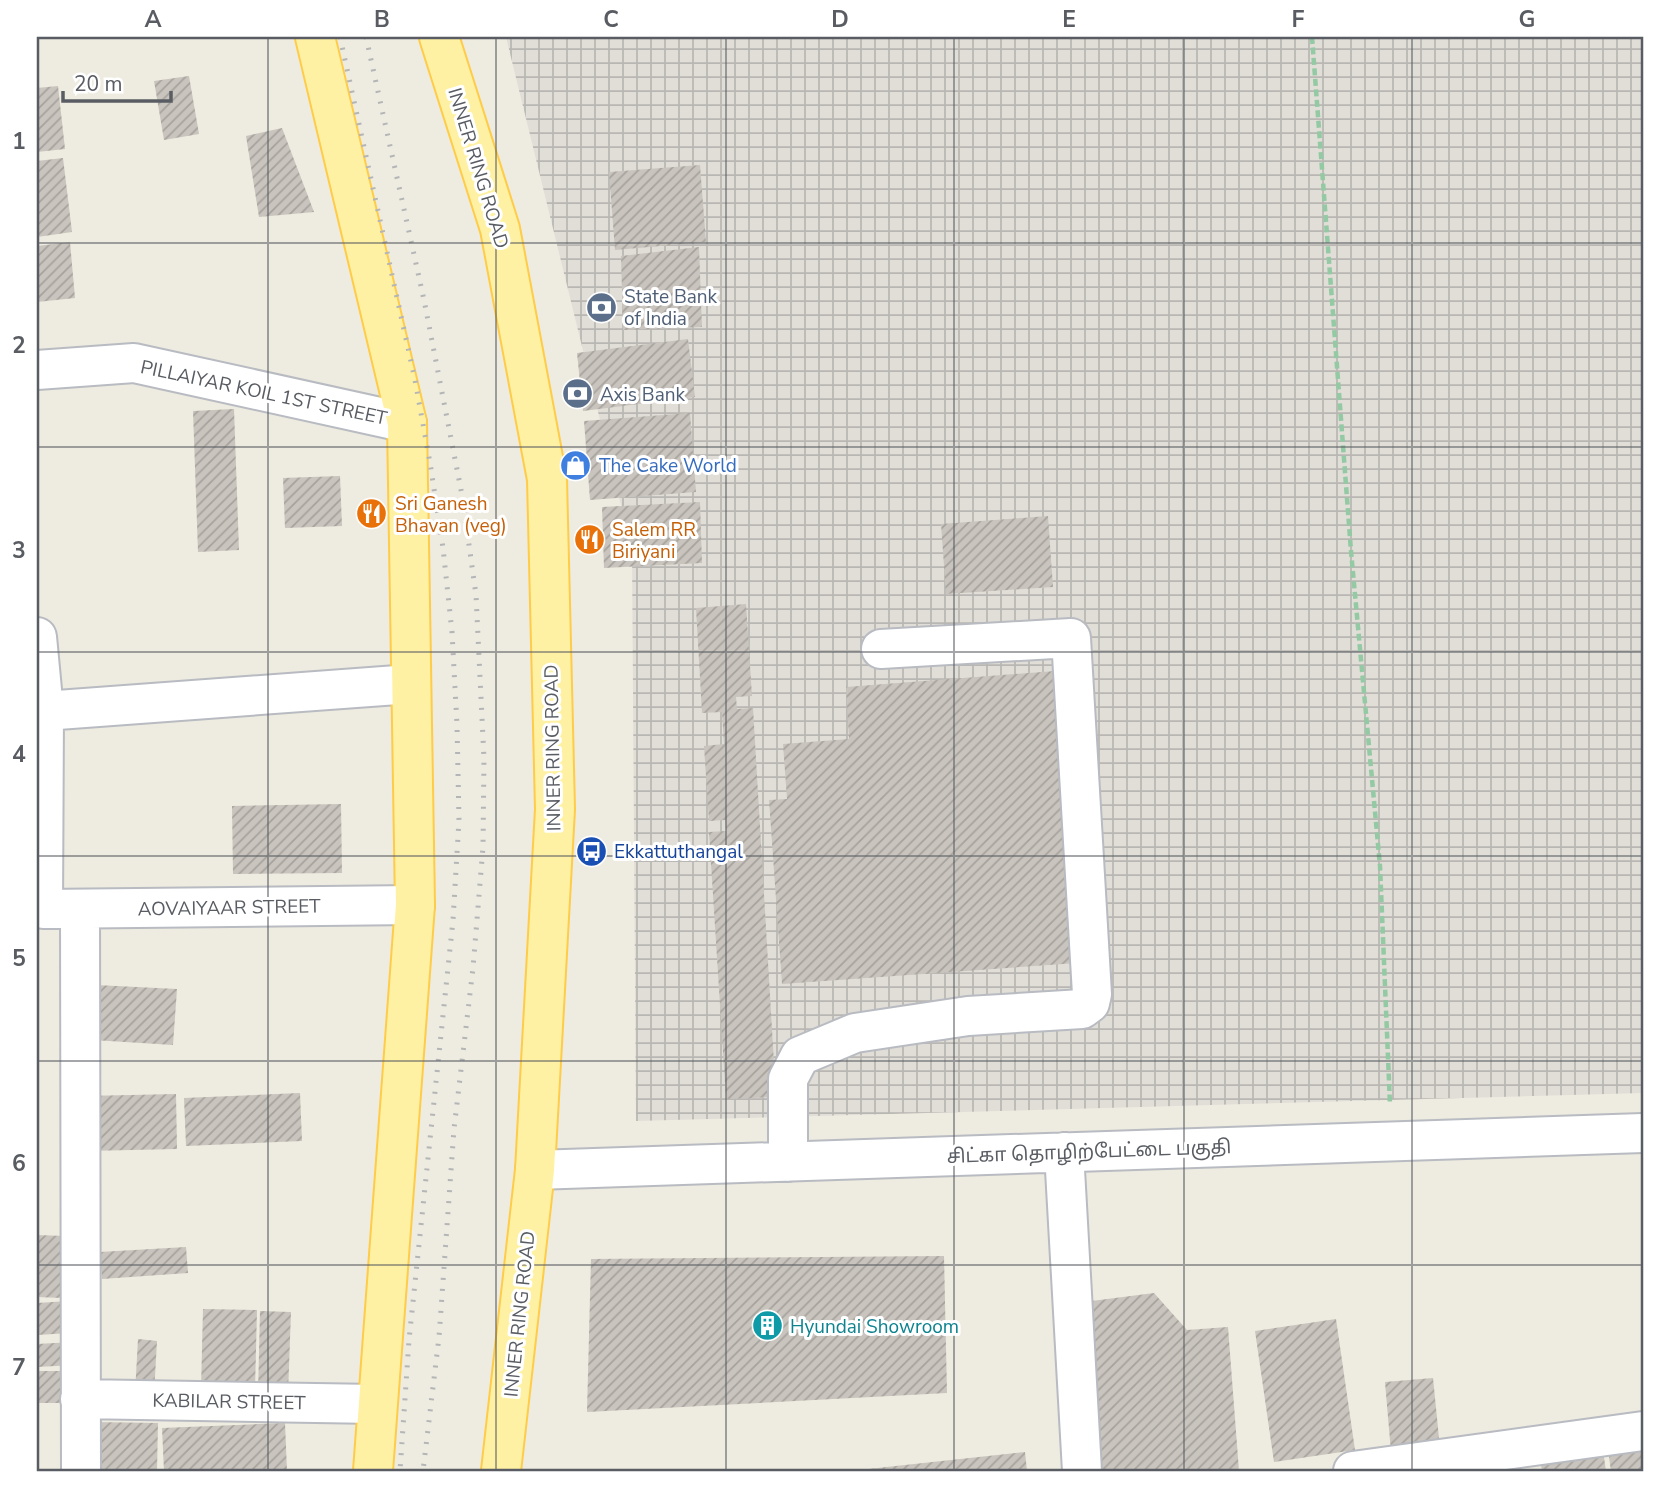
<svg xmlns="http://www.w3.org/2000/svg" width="1680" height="1508" viewBox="0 0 1680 1508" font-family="'Nunito Sans','Noto Sans Tamil',sans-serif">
<defs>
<pattern id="industrial-grid" width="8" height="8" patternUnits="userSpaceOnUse" patternTransform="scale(1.75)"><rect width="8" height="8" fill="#e1ded8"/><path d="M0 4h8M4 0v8" fill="none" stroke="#b9b7b3"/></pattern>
<pattern id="building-hatch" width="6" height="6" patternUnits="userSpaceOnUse" patternTransform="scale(1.75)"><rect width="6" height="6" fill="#c9c4bd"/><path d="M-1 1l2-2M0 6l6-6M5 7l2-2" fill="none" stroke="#a6a29d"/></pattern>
</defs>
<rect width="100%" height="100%" fill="#eeebe0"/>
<path fill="url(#industrial-grid)" d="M506 37H1643V1093L636 1121 632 550Z"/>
<path fill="url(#building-hatch)" d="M189 76 199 134 164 140 154 81Z
M58 86 65 149 37 152V88Z
M282 128 314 212 259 217 246 136Z
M63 158 72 232 37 237V161Z
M700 165 706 242 615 250 609 172Z
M70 242 75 298 37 302V246Z
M699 247 702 327 623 330 621 256Z
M688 339 695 397 583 411 577 353Z
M234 409 239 550 198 552 193 411Z
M690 413 696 492 590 500 584 421Z
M340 476 342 526 285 528 283 478Z
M700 502 702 563 604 568 602 507Z
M1048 516 1053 587 946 594 941 524Z
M746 604 752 696 736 697 737 709 753 708 776 1097 726 1099 709 832 726 831 725 820 709 821 704 746 724 744 722 712 702 713 696 608Z
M1055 671 1077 963 782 984 769 800 787 799 783 744 849 739 846 687Z
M341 804 342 873 233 874 232 806Z
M96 985 177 989 173 1045 93 1040Z
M300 1093 302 1141 186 1146 184 1098Z
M176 1094 177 1149 86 1151 85 1096Z
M37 1235 64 1236 62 1298 37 1297Z
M186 1247 188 1273 102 1279 100 1252Z
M944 1256 947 1393 587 1412 591 1259Z
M1154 1293 1187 1330 1228 1327 1239 1471H1090L1084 1302Z
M69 1301 70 1333 37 1335V1303Z
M203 1309 257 1310 255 1389H201Z
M260 1311 291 1312 288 1394H258Z
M1336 1319 1355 1450 1274 1462 1255 1331Z
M138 1339 157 1341 154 1394 135 1393Z
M73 1342 74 1365 37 1367V1344Z
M37 1371H74V1403H37Z
M1433 1378 1440 1448 1391 1452 1385 1382Z
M90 1422 158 1423 157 1471H88Z
M285 1423 287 1471H164L162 1428Z
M1602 1444 1606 1471H1542L1539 1454Z
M1643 1446V1471H1611L1608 1450Z
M1025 1452 1027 1471H868V1469Z"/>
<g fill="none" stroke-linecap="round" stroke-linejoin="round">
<defs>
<path id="minor" d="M37 370 134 363 407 423
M37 637 44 711 43 909 415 905
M44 711 411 684
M80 909 81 1471
M1064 1152 1082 1471
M788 1162V1079L800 1056 855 1033 968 1016 1082 1009 1090 1003 1092 994 1071 638 881 649
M535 1170 1643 1133
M80 1399 377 1404
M1353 1471 1643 1431"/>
<path id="major" d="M315 37 407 423 415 905 373 1471
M439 37 500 229 547 479 555 809 535 1170 501 1471"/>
</defs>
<use href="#minor" stroke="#b8bbc1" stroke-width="42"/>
<use href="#major" stroke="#fecc49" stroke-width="42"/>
<path stroke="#93c9a3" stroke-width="4.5" stroke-dasharray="7 3.5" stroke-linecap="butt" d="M1312 37 1351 551 1380 866 1390 1105"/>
<use href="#minor" stroke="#fff" stroke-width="38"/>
<use href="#major" stroke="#fff1a4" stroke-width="38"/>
<path stroke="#b4b5b6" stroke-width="5" stroke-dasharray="2 9" stroke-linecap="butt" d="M340 37 415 380 430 463 443 548 452 632 457 725 459 820 453 920 409 1340 400 1471
M366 37 424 300 462 495 476 595 484 759 483 847 473 968 454 1129 439 1337 423 1471"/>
</g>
<path fill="none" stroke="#595d63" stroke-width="2" stroke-opacity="0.55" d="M268 37V1471M496 37V1471M726 37V1471M954 37V1471M1184 37V1471M1412 37V1471M37 243H1643M37 447H1643M37 652H1643M37 856H1643M37 1061H1643M37 1265H1643"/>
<defs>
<symbol id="bank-disc" viewBox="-11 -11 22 22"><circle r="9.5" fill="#5c6f8a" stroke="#fff"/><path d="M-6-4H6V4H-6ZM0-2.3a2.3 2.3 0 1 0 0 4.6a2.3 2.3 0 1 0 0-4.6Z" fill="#fff"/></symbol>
<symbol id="shop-disc" viewBox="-11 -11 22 22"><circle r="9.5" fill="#3f7fe0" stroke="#fff"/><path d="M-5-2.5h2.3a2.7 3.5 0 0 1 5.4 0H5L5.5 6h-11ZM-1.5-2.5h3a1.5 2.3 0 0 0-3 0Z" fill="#fff"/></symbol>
<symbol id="restaurant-disc" viewBox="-11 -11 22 22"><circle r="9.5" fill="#e8710a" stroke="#fff"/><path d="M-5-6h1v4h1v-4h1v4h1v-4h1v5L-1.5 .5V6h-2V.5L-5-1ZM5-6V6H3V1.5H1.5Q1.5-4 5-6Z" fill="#fff"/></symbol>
<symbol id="bus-disc" viewBox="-11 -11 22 22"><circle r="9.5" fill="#1a4fb4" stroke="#fff"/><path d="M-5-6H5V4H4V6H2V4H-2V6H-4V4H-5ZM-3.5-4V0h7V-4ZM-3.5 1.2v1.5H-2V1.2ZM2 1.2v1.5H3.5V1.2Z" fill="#fff"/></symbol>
<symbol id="building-disc" viewBox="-11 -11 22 22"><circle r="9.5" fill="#0f9aa8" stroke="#fff"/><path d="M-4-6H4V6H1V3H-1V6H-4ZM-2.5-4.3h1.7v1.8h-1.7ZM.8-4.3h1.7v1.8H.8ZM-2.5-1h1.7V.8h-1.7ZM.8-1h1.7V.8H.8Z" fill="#fff"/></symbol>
</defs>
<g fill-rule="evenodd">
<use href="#bank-disc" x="584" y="290" width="35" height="35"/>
<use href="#bank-disc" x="560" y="376" width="35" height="35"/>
<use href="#shop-disc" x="558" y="448" width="35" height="35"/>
<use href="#restaurant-disc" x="354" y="496" width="35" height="35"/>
<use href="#restaurant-disc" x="572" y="522" width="35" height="35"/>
<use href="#bus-disc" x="574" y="834" width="35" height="35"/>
<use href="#building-disc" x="750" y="1308" width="35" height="35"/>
</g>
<g text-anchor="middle" stroke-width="6" stroke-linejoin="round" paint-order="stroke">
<g font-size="19" fill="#595d63" stroke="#fff">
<text transform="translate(479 168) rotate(73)" y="7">INNER RING ROAD</text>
<text transform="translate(264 392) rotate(12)" y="7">PILLAIYAR KOIL 1ST STREET</text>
<text transform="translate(552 748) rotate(-91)" y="7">INNER RING ROAD</text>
<text transform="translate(229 907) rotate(-1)" y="7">AOVAIYAAR STREET</text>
<text transform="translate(1089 1151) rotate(-2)" y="7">சிட்கா தொழிற்பேட்டை பகுதி</text>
<text transform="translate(519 1314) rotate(-84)" y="7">INNER RING ROAD</text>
<text transform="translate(229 1401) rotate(1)" y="7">KABILAR STREET</text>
</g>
<g font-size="19" fill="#4e5e75" stroke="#fff" text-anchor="start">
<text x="624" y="303">State Bank<tspan x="624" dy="22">of India</tspan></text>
<text x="600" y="401">Axis Bank</text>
</g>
<g font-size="19" fill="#366cbe" stroke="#fff" text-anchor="start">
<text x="599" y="472">The Cake World</text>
</g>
<g font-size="19" fill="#c56008" stroke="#fff" text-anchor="start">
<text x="395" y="510">Sri Ganesh<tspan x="395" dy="22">Bhavan (veg)</tspan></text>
<text x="612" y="536">Salem RR<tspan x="612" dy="22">Biriyani</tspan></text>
</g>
<g font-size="19" fill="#164399" stroke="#fff" text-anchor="start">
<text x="614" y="858">Ekkattuthangal</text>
</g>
<g font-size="19" fill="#0d838f" stroke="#fff" text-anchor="start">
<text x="790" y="1333">Hyundai Showroom</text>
</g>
</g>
<rect width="1680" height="1508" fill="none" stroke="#ffffff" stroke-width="77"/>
<path d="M63 91v10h108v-10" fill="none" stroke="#595d63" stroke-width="3.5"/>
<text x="74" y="91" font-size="21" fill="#595d63" stroke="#ffffff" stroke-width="5" paint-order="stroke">20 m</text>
<rect x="38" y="38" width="1604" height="1432" fill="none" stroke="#595d63" stroke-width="2.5"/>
<g font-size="23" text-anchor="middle" font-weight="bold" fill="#595d63">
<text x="153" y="27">A</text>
<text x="382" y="27">B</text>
<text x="611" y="27">C</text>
<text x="840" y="27">D</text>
<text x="1069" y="27">E</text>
<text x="1298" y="27">F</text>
<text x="1527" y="27">G</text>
<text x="19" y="149">1</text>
<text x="19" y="353">2</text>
<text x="19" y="558">3</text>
<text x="19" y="762">4</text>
<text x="19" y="966">5</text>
<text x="19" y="1171">6</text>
<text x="19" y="1375">7</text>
</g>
</svg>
